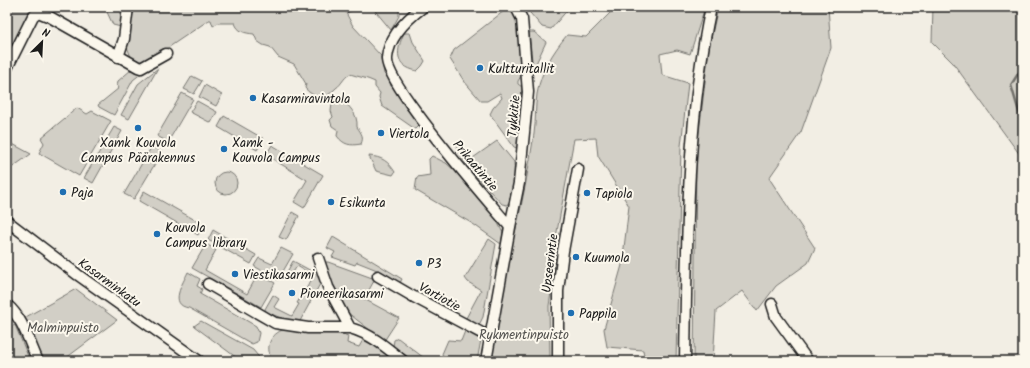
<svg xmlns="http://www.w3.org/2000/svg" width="1030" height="368" viewBox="0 0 1030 368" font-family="Kalam,sans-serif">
<rect width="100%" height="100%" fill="#f2eee4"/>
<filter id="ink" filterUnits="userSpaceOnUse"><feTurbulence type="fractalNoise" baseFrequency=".025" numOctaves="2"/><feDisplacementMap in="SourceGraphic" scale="8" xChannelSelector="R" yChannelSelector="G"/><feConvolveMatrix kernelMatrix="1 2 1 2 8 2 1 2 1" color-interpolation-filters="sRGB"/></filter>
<g filter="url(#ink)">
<path fill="#d2cfc6" stroke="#777671" d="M7 7H34L7 61Z
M103 7H126L125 28 113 25 107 12Z
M134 7H360L346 13 353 26 381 56 384 74 389 79 391 86 397 90 407 110 418 121 419 125 415 129 382 106 379 97 380 93 375 87V82C367 78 359 77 350 74 343 78 342 84 336 88 332 92 328 95 323 99H318C314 94 308 93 305 88L306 84 294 64 278 57 270 47 263 45 257 41 254 34C245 33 238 32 235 23H218L213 26 211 20H209L144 64 131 57 127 47Z
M372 7H399V16L391 30Z
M509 7C522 15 520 60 521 76L518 81V84L522 87 519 149 514 147 490 114 493 108 502 98 500 93 487 101H481L464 81 450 59 454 50Z
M525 7H570L551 29 542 27Z
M616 7H705L690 54 677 50 660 54 662 75 688 83 681 146 676 361H645L643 350 607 347 604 329 622 265 629 206 598 156 596 138 574 139 554 248 549 253 556 257 549 306 550 361H490L514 233H515C523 200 529 167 534 134 536 121 535 107 537 94 541 71 553 52 567 35L586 37Z
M718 7H828L831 48 801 132 769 178 815 248 808 263 776 286 757 311 742 291 716 311 713 361H694L696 158 709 48Z
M933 7H1023V159L953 63 932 42Z
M529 32H534L546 42 533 70Z
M404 33H410L413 42 425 61 422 66 417 71C394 66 396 51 404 33Z
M158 68 129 119 121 115 138 84Z
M131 70 142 73 133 80 114 115 99 107 98 105 119 88 117 85 118 81Z
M192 76 202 81 194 94 184 89Z
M205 85 222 95 216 106 199 97Z
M182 93 193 99 168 142 157 136Z
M333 97H340C349 107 358 113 357 127 362 134 364 137 361 144 350 146 344 145 337 136L338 130 332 126 330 120 333 117 331 111Z
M197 101 217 112 211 123 190 112Z
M77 108 87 114 92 111 111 121 79 176 39 153 44 143 41 138Z
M224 116 264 139 257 150 218 127Z
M114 127 122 131 93 183 84 178Z
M7 141 31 154 7 171Z
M497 141 514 162C515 174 515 196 507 205L502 204C489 189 458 162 456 142L470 160Z
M272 145 323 175 304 208 294 202 307 180 266 155Z
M152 146 162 152 134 199 124 194Z
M369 156C382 157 388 161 395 172L393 175 376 171Z
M432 156 446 163 463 178 496 219 503 233 501 244 473 224 415 190 417 177 430 175 429 159Z
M215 183a11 11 0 1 1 22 0a11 11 0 1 1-22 0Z
M144 191 204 225 198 235 139 201Z
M292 212 299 216 286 240 279 237Z
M213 230 256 255 251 264 208 240Z
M333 237 402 279 400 283 382 272 357 262 355 265 332 257 335 252 327 248Z
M489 239 496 244 483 317 478 327 465 320 481 290 468 282 465 278Z
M206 244 216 250 205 270 247 294 258 274 275 283 261 307 192 268Z
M281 248 293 254 278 280 254 266 259 258 272 264Z
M293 261 315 273 321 282 299 323 289 321 266 312 265 309 273 295 279 299 274 307 292 316 299 304 297 303 314 276 297 266 292 274 287 272Z
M325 262H328L375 279 364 299 399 318 384 341 343 309 323 265Z
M188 272 200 279 197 286 202 289 200 294 256 326 259 333 257 342 252 344 189 308C168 305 183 283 188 272Z
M76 289 117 320 62 361H44L24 318Z
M201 321 253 350 262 361H241L194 326Z
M15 325 30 361H7V329Z
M282 330 337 332 348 336 347 343 359 347 363 340 381 349 395 361H272C266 348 268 337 282 330Z
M465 331 481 340 477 361H445L442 354 448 340 461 341Z
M398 338 428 361H410L393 346 394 340Z"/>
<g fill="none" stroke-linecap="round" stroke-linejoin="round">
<path stroke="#716f6b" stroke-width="2.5" d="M1023 66 1011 85 1023 126"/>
<defs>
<path id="minor" d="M423 7C407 19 389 36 387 58 384 83 489 202 510 227L486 361
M118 57 124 39 128 7
M7 68 33 16 38 12 50 17 138 67 141 68 166 54
M7 221 78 275 199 361
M510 227 519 183 528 92 522 19 516 7
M378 276 414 297 491 338
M208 284 275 323 308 328H350L328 287 318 258
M772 304 776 317 808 361
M7 305C23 318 29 342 38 361
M350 328C371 334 386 347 403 361
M558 361V291L563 251 578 169
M685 361C687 242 686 124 711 7"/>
</defs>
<use href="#minor" stroke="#1c1c1c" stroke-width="13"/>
<use href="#minor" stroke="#fbf7ec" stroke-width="10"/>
</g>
</g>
<g fill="#1f6fb2" stroke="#fbf7ec" stroke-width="1.5">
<circle cx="480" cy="68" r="4"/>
<circle cx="253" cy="98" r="4"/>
<circle cx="138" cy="128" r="4"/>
<circle cx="381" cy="133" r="4"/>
<circle cx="224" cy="149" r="4"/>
<circle cx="63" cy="192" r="4"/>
<circle cx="587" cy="193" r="4"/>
<circle cx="331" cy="202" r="4"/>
<circle cx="157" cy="234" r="4"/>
<circle cx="576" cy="257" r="4"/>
<circle cx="419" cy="263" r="4"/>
<circle cx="235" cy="274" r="4"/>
<circle cx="292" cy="293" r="4"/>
<circle cx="571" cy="313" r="4"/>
</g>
<g text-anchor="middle" stroke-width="4" stroke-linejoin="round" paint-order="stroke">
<g font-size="13" fill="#1c1c1c" stroke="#fbf7ec" text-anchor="start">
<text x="488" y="73">Kultturitallit</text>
<text x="261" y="103">Kasarmiravintola</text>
<text x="389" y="138">Viertola</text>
<text x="138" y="147" text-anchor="middle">Xamk Kouvola<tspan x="138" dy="15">Campus Päärakennus</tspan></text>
<text x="232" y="147">Xamk -<tspan x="232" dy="15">Kouvola Campus</tspan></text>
<text x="71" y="197">Paja</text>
<text x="595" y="198">Tapiola</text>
<text x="339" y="207">Esikunta</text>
<text x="165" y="232">Kouvola<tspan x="165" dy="15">Campus library</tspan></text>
<text x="584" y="262">Kuumola</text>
<text x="427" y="268">P3</text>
<text x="243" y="279">Viestikasarmi</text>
<text x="300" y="298">Pioneerikasarmi</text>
<text x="579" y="318">Pappila</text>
</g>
<g font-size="13" fill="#1c1c1c" stroke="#fbf7ec">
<text transform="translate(513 116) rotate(-85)" y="5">Tykkitie</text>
<text transform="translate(476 165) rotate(50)" y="5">Prikaatintie</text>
<text transform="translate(549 263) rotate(-83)" y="5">Upseerintie</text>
<text transform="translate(110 282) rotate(36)" y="5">Kasarminkatu</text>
<text transform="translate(440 296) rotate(29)" y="5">Vartiotie</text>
</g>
<g font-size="13" fill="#53524f" stroke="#fbf7ec">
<text x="63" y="332">Malminpuisto</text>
<text x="524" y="339">Rykmentinpuisto</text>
</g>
</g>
<rect width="1030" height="368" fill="none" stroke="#fbf7ec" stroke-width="24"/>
<rect x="12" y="12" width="1006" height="344" fill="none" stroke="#1c1c1c" stroke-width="1.5" filter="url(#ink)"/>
<g transform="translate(42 42) rotate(24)" stroke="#fbf7ec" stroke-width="3" paint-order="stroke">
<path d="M0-3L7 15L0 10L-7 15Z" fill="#1c1c1c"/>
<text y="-6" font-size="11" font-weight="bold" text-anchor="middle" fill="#1c1c1c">N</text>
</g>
</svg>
